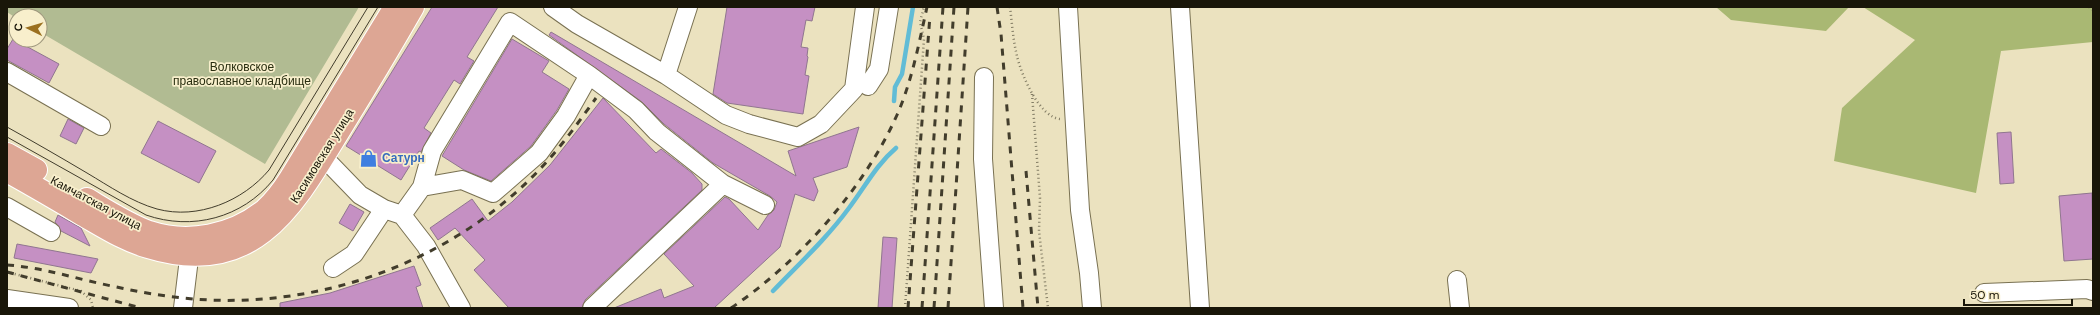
<svg xmlns="http://www.w3.org/2000/svg" width="2100" height="315" viewBox="0 0 2100 315" font-family="'DM Sans',sans-serif">
<rect width="100%" height="100%" fill="#ebe2bf"/>
<path fill="#b1bb92" d="M7 7H359L265 164 40 32V16H16V18L7 12Z"/>
<path fill="#a9b873" d="M1716 7H1849L1826 31 1731 20Z
M1863 7H2093V42L2001 51 1976 193 1834 161 1842 108 1915 40Z"/>
<g fill="none" stroke-linecap="round" stroke-linejoin="round">
<path stroke="#61bcd6" stroke-width="4.5" d="M894 101 895 87 902 74 913 7
M773 291C799 264 827 238 849 208 865 187 876 165 896 148"/>
</g>
<path fill="#c590c3" stroke="#90768f" d="M432 7H498L467 57 474 61 460 84 454 80 424 128 431 133 421 152 419 151 401 180 346 146Z
M727 7H815L812 21 806 20 801 47 808 48 807 56 808 57 805 75 809 76 803 114 727 103 713 94Z
M551 32 796 176 788 151 859 127 847 167 813 178 818 191 814 201 795 194 780 247 714 308H614L661 289 664 298 694 286 664 254 725 197 729 199 758 230 768 215 774 210 777 202 770 196 713 163 664 124 642 102 549 35Z
M13 39 59 64 49 83 7 60V49Z
M512 39 549 61 542 72 569 89 557 110 531 146 491 181 464 170 442 156Z
M603 98 656 153 661 149 692 173 702 184V190L585 300 582 308H509L474 270 485 260 455 228 438 240 430 228 472 199 488 221 512 202 550 165Z
M68 119 84 128 76 144 60 136Z
M158 121 216 151 199 183 141 153Z
M2011 132 2014 183 2000 184 1997 133Z
M2092 193 2093 259 2064 261 2059 196Z
M350 204 364 212 353 231 339 223Z
M58 215 81 228 90 246 61 231 55 222Z
M883 237 897 238 892 308H878Z
M17 244 98 259 91 273 14 258Z
M414 266 421 285 416 287 423 308H280V303L330 293Z"/>
<g fill="none" stroke-linecap="round" stroke-linejoin="round">
<defs>
<path id="minor" d="M553 7 577 24 666 75 726 115 749 124 798 137 821 124 854 89 865 7
M1068 7 1080 210 1089 273 1092 308
M1180 7 1200 308
M7 72 101 126
M589 75 636 110 657 132 723 184 765 205
M666 75 688 7
M984 77 983 159 994 308
M868 86 879 69 889 7
M311 152 331 165 360 195 384 209 402 215 422 187 462 180 493 193 539 153 566 116 589 75 510 22 432 151 422 187
M7 207 51 232
M402 215 426 246 461 308
M333 268 354 254 384 209
M1457 280 1460 308
M1984 293 2087 289 2093 291
M7 299 69 308
M183 308 191 242
M592 308 723 184"/>
<path id="major" d="M7 154 36 170
M7 171C32 185 58 200 83 215 104 227 124 240 148 247 255 280 294 205 342 126 366 87 390 47 413 7
M87 199C107 211 127 224 149 232 188 245 233 236 265 210 275 201 283 190 290 179L395 7"/>
</defs>
<use href="#minor" stroke="#797152" stroke-width="20"/>
<use href="#major" stroke="#fff" stroke-width="24"/>
<path stroke="#827c64" stroke-width="2.5" stroke-dasharray="1 3" stroke-linecap="butt" d="M1010 7C1012 23 1013 40 1017 56 1021 74 1039 117 1060 119
M2089 7 2093 10
M1032 94 1040 198 1039 231 1048 308
M7 272 81 291 91 300 93 308
M905 308 924 39 920 22 924 7"/>
<use href="#minor" stroke="#fff" stroke-width="18"/>
<use href="#major" stroke="#dda694" stroke-width="22"/>
<path stroke="#423d2c" stroke-width="1" d="M7 127C34 142 60 157 87 173 109 186 132 202 157 209 198 220 243 201 269 170L368 7
M7 137 146 215C192 231 242 218 273 180L378 7"/>
<path stroke="#423d2c" stroke-width="3" stroke-dasharray="7 7" stroke-linecap="butt" d="M997 7 1001 34 1023 308
M1026 171 1038 308
M7 265C35 267 61 274 89 281 120 288 152 295 183 298 314 312 450 264 540 169 561 147 578 123 596 98
M7 272 141 308
M731 308C798 263 864 189 897 115 912 81 919 43 927 7
M908 308 930 15
M922 308 943 7
M934 308 954 7
M948 308 968 7"/>
</g>
<defs>
<symbol id="shop-bare" viewBox="-9 -9 18 18"><path d="M-5-2.5h2.3a2.7 3.5 0 0 1 5.4 0H5L5.5 6h-11ZM-1.5-2.5h3a1.5 2.3 0 0 0-3 0Z" fill="#3f7fe0" stroke="#f8efcc" stroke-width="2.5" paint-order="stroke"/></symbol>
</defs>
<g fill-rule="evenodd">
<use href="#shop-bare" x="356" y="146" width="25" height="25"/>
</g>
<g text-anchor="middle" stroke-width="3.5" stroke-linejoin="round" paint-order="stroke">
<g font-size="12" fill="#282d0f" stroke="#f8efcc">
<text x="242" y="71">Волковское<tspan x="242" dy="14">православное кладбище</tspan></text>
</g>
<g font-size="12" fill="#191609" stroke="#f8efcc">
<text transform="translate(322 156) rotate(-58)" y="4">Касимовская улица</text>
<text transform="translate(96 203) rotate(28)" y="4">Камчатская улица</text>
</g>
<g font-size="12" font-weight="bold" fill="#366cbe" stroke="#f8efcc" text-anchor="start">
<text x="382" y="162">Сатурн</text>
</g>
</g>
<rect width="2100" height="315" fill="none" stroke="#191609" stroke-width="16"/>
<g transform="translate(28 28) rotate(275)"><circle r="19" fill="#f8efcc" stroke="#9f987e"/>
<path d="M0-3L7 15L0 10L-7 15Z" fill="#9b701f"/>
<text y="-6" font-size="11" font-weight="bold" text-anchor="middle" fill="#191609">С</text>
</g>
<path d="M1964 299v6h108v-6" fill="none" stroke="#191609" stroke-width="2"/>
<text x="1970" y="299" font-size="12" fill="#191609" stroke="#f8efcc" stroke-width="3" paint-order="stroke">50 m</text>
</svg>
